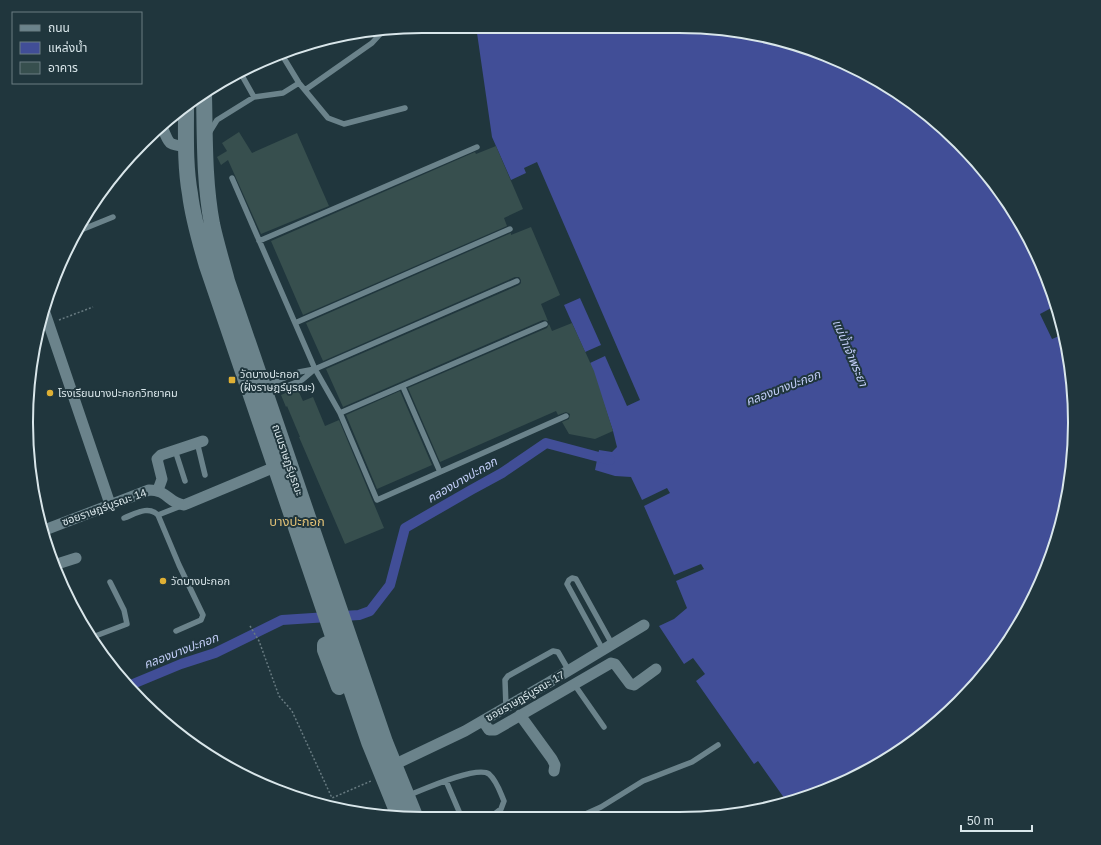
<svg xmlns="http://www.w3.org/2000/svg" width="1101" height="845" viewBox="0 0 1101 845" font-family="Helvetica,'Noto Sans Thai',sans-serif">
<rect width="100%" height="100%" fill="#20363d"/>
<path fill="#414e97" d="M476 26 704 27 781 40 854 67 920 108 976 161 1008 202 1045 271 1055 306 1040 314 1052 339 1064 334 1067 345 1075 423 1067 500 1045 574 1008 643 959 703 899 752 806 798 787 802 758 761 754 764 696 681 705 674 693 658 684 664 659 626 674 619 687 608 676 581 704 569 701 564 674 575 644 506 670 493 667 488 642 500 631 477 615 476 595 470 599 450 612 452 617 447 613 431 590 363 605 356 627 406 640 400 537 162 524 168 526 173 511 180 492 137Z
M580 298 601 345 585 352 564 305Z"/>
<g fill="none" stroke-linecap="round" stroke-linejoin="round">
<path stroke="#414e97" stroke-width="10" d="M128 686 181 664 215 653 282 620 359 615 370 611 390 585 405 528 471 490 502 473 546 443 610 460"/>
</g>
<path fill="#374f4e" d="M239 132 252 153 297 133 329 206 261 234 228 160 221 165 217 157 227 151 222 143Z
M496 146 523 209 504 218 507 226 303 315 271 241 475 152 476 154Z
M531 227 560 295 541 304 548 321 543 320 343 407 326 369 519 285 521 283V280L519 277H515L323 361 306 323 511 233V235Z
M572 323 594 371 613 431 595 439 569 434 562 422 569 419 570 414 566 412 558 415 556 411 440 462 408 388 547 328 549 324 552 331Z
M297 388 303 401 313 397 325 426 339 420 384 528 345 544 299 437H300L287 406 286 407 281 395Z
M400 391 432 465 377 489 346 415Z"/>
<g fill="none" stroke-linecap="round" stroke-linejoin="round">
<path stroke="#677a80" stroke-width="1.5" stroke-dasharray="2 2" stroke-linecap="butt" d="M59 320 93 307
M250 626 259 641 279 696 292 711 332 798 371 781"/>
<path stroke="#6b838b" stroke-width="5.5" d="M282 55 299 83 328 118 344 124 405 108
M240 72 254 97
M305 90 372 43 383 31
M209 133 217 120 254 97 283 93 299 83
M232 178 315 369 340 413 377 500 566 416
M76 232 113 217
M259 241 477 147
M295 323 510 229
M265 386 299 372 315 369 517 281
M403 387 440 472
M266 394 302 380 315 369
M340 413 545 324
M197 442 205 475
M175 450 185 481
M124 518C135 514 148 505 158 515
M176 631 201 620 203 615 179 565 158 515 181 506
M90 638 127 624 124 610 110 582
M603 650 567 584 569 580 572 578 576 579 612 644
M574 684 604 727
M506 707 505 680 508 676 553 651 558 652 569 671
M446 781 461 816
M407 796C422 790 477 765 489 774 497 781 500 792 504 801L501 809 492 816
M581 816 601 807 643 781 692 762 718 745"/>
<path stroke="#6b838b" stroke-width="11" d="M162 127C170 144 166 144 186 147
M44 310 110 504
M32 485 35 505
M158 490 162 479 157 459 161 455 203 441
M42 531 149 490C168 490 168 503 184 505L275 467
M54 565 76 558
M520 715 552 759 555 765 554 771
M483 721 489 730H495L611 663 615 664 630 684 634 685 656 669
M402 761 465 731 548 683 644 625"/>
<path stroke="#6b838b" stroke-width="16" d="M204 94C205 138 204 181 212 224 216 243 222 262 227 281L385 742 415 816
M186 109C186 137 185 166 190 194 193 219 200 242 207 266L369 742 399 816
M339 687 325 650V645L342 637"/>
</g>
<g fill="#dfb034" stroke="#20363d" stroke-width="1.5">
<rect x="228" y="376" width="8" height="8" rx="2"/>
<circle cx="50" cy="393" r="4"/>
<circle cx="163" cy="581" r="4"/>
</g>
<g text-anchor="middle" stroke-width="4" stroke-linejoin="round" paint-order="stroke">
<g font-size="11" fill="#d9e6ea" stroke="#20363d" text-anchor="start">
<text x="240" y="378">วัดบางปะกอก<tspan x="240" dy="13">(ฝั่งราษฎร์บูรณะ)</tspan></text>
<text x="58" y="397">โรงเรียนบางปะกอกวิทยาคม</text>
<text x="171" y="585">วัดบางปะกอก</text>
</g>
<g font-size="11" fill="#d9e6ea" stroke="#20363d">
<text transform="translate(288 460) rotate(71)" y="4">ถนนราษฎร์บูรณะ</text>
<text transform="translate(104 507) rotate(-20)" y="4">ซอยราษฎร์บูรณะ 14</text>
<text transform="translate(525 696) rotate(-30)" y="4">ซอยราษฎร์บูรณะ 17</text>
</g>
<g font-size="12" font-style="italic" fill="#c5d0fa" stroke="#20363d">
<text transform="translate(850 353) rotate(67)" y="4">แม่น้ำเจ้าพระยา</text>
<text transform="translate(783 388) rotate(-21)" y="4">คลองบางปะกอก</text>
<text transform="translate(462 480) rotate(-30)" y="4">คลองบางปะกอก</text>
<text transform="translate(181 651) rotate(-21)" y="4">คลองบางปะกอก</text>
</g>
<g font-size="13" fill="#e0c076" stroke="#20363d">
<text x="297" y="526">บางปะกอก</text>
</g>
</g>
<path d="M0 0H1101V845H0ZM422 33H679A389 389 0 0 1 1068 422V423A389 389 0 0 1 679 812H422A389 389 0 0 1 33 423V422A389 389 0 0 1 422 33Z" fill="#20363d" fill-rule="evenodd"/>
<path fill="none" stroke="#d9e6ea" stroke-width="2" d="M422 33H679A389 389 0 0 1 1068 422V423A389 389 0 0 1 679 812H422A389 389 0 0 1 33 423V422A389 389 0 0 1 422 33Z"/>
<rect x="12" y="12" width="130" height="72" fill="#20363d" stroke="#6a7c82"/>
<rect x="20" y="25" width="20" height="6" fill="#6b838b" stroke="#6a7c82"/>
<text x="48" y="32" font-size="12" fill="#d9e6ea">ถนน</text>
<rect x="20" y="42" width="20" height="12" fill="#414e97" stroke="#6a7c82"/>
<text x="48" y="52" font-size="12" fill="#d9e6ea">แหล่งน้ำ</text>
<rect x="20" y="62" width="20" height="12" fill="#374f4e" stroke="#6a7c82"/>
<text x="48" y="72" font-size="12" fill="#d9e6ea">อาคาร</text>
<path d="M961 825v6h71v-6" fill="none" stroke="#d9e6ea" stroke-width="2"/>
<text x="967" y="825" font-size="12" fill="#d9e6ea" stroke="#20363d" stroke-width="3" paint-order="stroke">50 m</text>
</svg>
